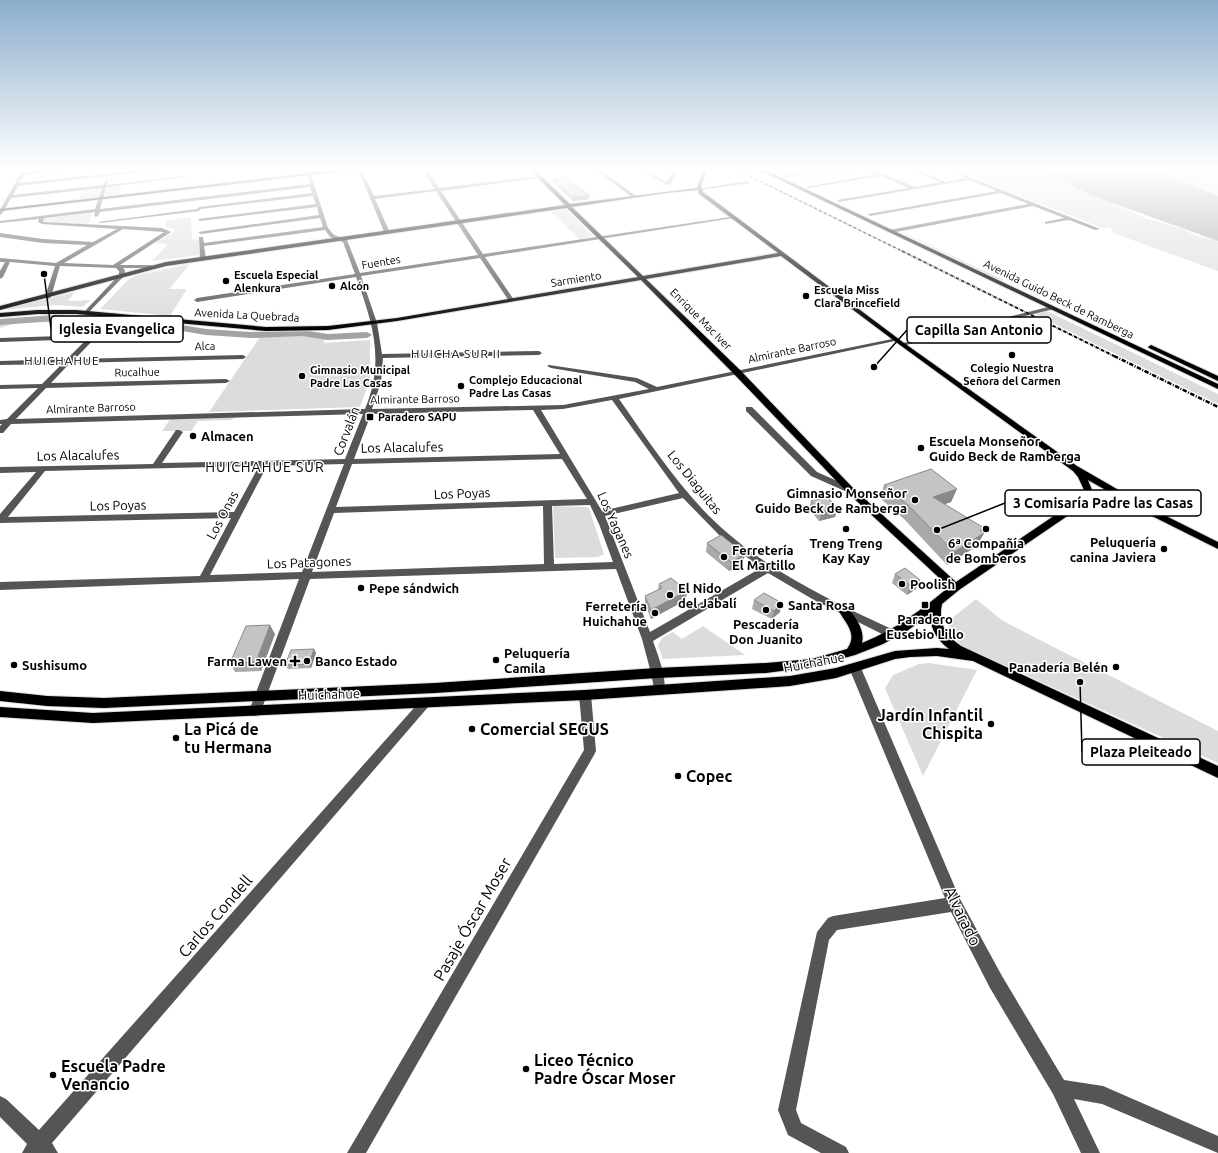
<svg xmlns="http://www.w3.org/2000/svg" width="1218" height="1153" viewBox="0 0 1218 1153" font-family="Ubuntu,sans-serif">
<rect width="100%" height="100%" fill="#fff"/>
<path fill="#dcdcdc" d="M837 169 866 170 806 180 796 176Z
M959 169H1035L1145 218 1183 229 1196 236 1215 240 1218 242V271L1113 233 1110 227 1105 229 974 178Z
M1149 169H1177L1218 182V196Z
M1194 169H1218V180L1201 175Z
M122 185 119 196 102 198 105 187Z
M101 187 98 198 79 201 82 189Z
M564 208 593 236 579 239 549 210Z
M93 212 88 224 42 222 44 217Z
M191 217 192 239 199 240V255L152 261 168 244 155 243 175 231 173 228 165 227 167 220Z
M901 232H902L1004 280 1001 281Z
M190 264 169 289H187L170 316 100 309 129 279 138 275Z
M75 292 68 301 91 300 82 307 56 305 0 310Z
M1047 311 1218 394V404L1034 314Z
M44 316 102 319 95 323 20 322 0 328V321Z
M326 333 324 343 370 340V380L360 407 209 412 262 334Z
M234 417 232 420 198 421 191 431H162L171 418Z
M553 506 586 507 589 508 604 554 598 557 555 558Z
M976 599 1003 621 1218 731V763L960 645 948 628 951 619Z
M703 626 745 655 663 659 658 645 662 638 673 632 682 639Z
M929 663 977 670 923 776 885 688 893 675 919 664Z"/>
<path fill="#a3a3a3" d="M1035 169H1149L1218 196V241L1101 199Z"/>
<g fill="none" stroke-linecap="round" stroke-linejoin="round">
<path fill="#a3a3a3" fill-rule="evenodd" d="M54 315 99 318 103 321 99 324 54 321 0 325V319Z
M125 320 164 322 206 329 251 332 303 330 327 334 367 332 372 335 367 338 327 340 303 336 251 338 206 335 164 328 122 325V321Z"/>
<defs>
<path id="major" d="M345 169H363L0 211V209Z
M529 169H534L570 204 697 188 704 169H708L701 186 703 192 904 343 1077 466 1148 507 1218 542V549L1142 511 1114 505 1085 504 959 590 942 604C938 623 945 635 961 646L1218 766V778L973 661 937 656 910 657 895 659 836 678 790 686 585 700 93 723 0 717V707L93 713 585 690 790 676 836 668 895 651 937 648 949 649C938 641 930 629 930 614L907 631 883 644 855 655 812 667 766 673 657 678 435 693 104 708 47 706 0 701V691L47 696 104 698 435 683 657 668 766 663 812 659 847 649C858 634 846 624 839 611L840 608H848C856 618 865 630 862 643 895 630 921 610 949 587L847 492 734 374 641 280 397 321 328 330 266 331 76 314H38L0 317V313L38 310H76L266 327 328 326 397 318 638 277 567 208 166 266 0 310V306L166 262 565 205ZM698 190 699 194 778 253 643 276 572 207 666 193ZM781 256 900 345 1073 471 1078 477 1084 490 1079 499 956 582 853 488 740 370 646 279ZM1088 480 1125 501 1089 498 1092 490Z
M757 169H763L1218 384V389Z
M1151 345 1218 376V381L1149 348 1148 347Z"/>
</defs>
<use href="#major" stroke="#dbdbdb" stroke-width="2"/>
<path fill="#555" fill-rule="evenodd" d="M0 169H4L0 171Z
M23 169H27L25 172 72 169 24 175 19 183 151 169H170L18 186 13 195 103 185 106 180 108 181 107 185 185 176 187 177 106 187 100 209 310 184 307 174 314 169H320L311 175 328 228 334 235 347 240 360 273 478 255 436 191 375 199 390 233 385 234 358 169 362 170 374 196 435 189 422 169H426L439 188 540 176 538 178 441 191 483 254 736 216 734 218 485 257 514 300 511 302 509 301 480 258 361 276 377 323 382 354 539 351 542 353 539 355 383 358 381 382 372 409 563 405 649 389 635 382 551 368 547 366 549 365 637 378 657 387 897 338V340L895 341 619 399C647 439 674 480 708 515 761 568 829 600 896 631L897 634 896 637H888L814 600 768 573 653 641C657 653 669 682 663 693L659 695 655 693 651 673 642 639 616 569 310 579 261 711 259 715 255 716 251 715 249 711 299 579 0 590V582L200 576 231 518 0 523V514L36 472 0 473V467L153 464 176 430H179L183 432 162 463 345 459 363 414 11 424 3 433H0V426L2 424H0V420L7 419 38 388 0 389V385L42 384 62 364 0 365V361L67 359 87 339 0 342V338L91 335 114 313 116 314V316L75 359 243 355 246 357 243 359 70 363 51 383 226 379 230 381 226 383 46 388 16 419 365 409C385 361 373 324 356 277L197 302 194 300 197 298 355 274 343 242 330 237 325 230 204 246 206 259 203 261 200 259 199 237H203L204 243 323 227 320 218 201 234 198 232 319 215 317 207 200 221 198 219 316 204 313 196 201 209 199 211 100 223 98 222 197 209 199 207 312 193 310 187 100 212 98 216 96 217 94 216 95 212 44 218 43 222 162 228 171 232 120 265H151L154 267 153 268H123L125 270 124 276 87 314 85 313V311L119 275V271L116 268 60 266 51 297 48 299 45 297 55 266 10 262 3 277 0 279V271L5 262H0V258L56 263 87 245 43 243 0 237V233L43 239 93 242 117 229 42 224 38 222 39 219 0 223V221L95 209 102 188 11 198 2 214 0 215V210ZM123 229 164 232 113 265 64 263ZM612 400 679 493 602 511 541 410 563 409ZM533 410 560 454 354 459 371 414ZM562 459 587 499 336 507 352 464ZM344 464 302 572 210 575 267 466ZM259 466 234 512 8 517 45 471ZM683 498 722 538 761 568 650 632 605 516ZM590 505 599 524 613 562 554 564 552 506ZM543 506 544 564 312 572 334 513Z
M594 169H599L636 196 632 197Z
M645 169 667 182 674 169H678L672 183 667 185 639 169Z
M819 169H832L786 177 784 176Z
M865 169H872L915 187 941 182 908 169H915L946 182 965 178 953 169H958L971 178 1100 229 1095 230 1069 220 1045 224V222L1064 218 1033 206 891 233 889 230 1028 204 1001 193 870 216 868 214 997 191 969 180 839 202 837 200 909 188 881 176 808 188 806 187 876 174Z
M748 181 750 183 699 190 697 189Z
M1052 306 1054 307V309L902 346 899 344Z
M746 407H752L817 472 853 488 854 490 853 492H847L811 476 746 411Z
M855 663 859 665 861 668 960 899 1002 976 1064 1080 1103 1086 1218 1136V1153L1102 1104 1074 1099 1100 1153H1081L1053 1094 990 988 951 912 837 930 829 940 796 1110 801 1123 846 1147 849 1153H821L788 1135 778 1110 817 932 828 918 833 916 945 898 849 668 851 665Z
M585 690 589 692 591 695 596 751 594 755 366 1153H347L584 750 579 695 581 692Z
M425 698 429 700 431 703 429 706 52 1143 58 1153H22L27 1144 0 1117V1096L6 1099 39 1130 421 700Z"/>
<use href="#major" fill="#000" fill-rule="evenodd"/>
<path stroke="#000" stroke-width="1.5" stroke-dasharray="3 1 0.5 1" stroke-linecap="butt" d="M735 169 904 252"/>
<path stroke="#000" stroke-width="2" stroke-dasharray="3.5 1 0.5 1" stroke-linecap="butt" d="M902 251 1116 357"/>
<path stroke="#000" stroke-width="2.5" stroke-dasharray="4.5 1.5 1 1.5" stroke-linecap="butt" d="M1114 356 1218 407"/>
</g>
<path fill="#a9a9a9" d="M552 179 589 199 573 201 553 182Z
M884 485 957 489 951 502 945 504 984 533 977 546 947 565 904 519 880 498Z
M811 501 835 517 819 521 809 509Z
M707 543 745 554 743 563 729 571 706 552Z
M895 574 916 589 907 595 892 583Z
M659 584 686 600 651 619 645 604V596L658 590Z
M754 600 780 612 772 619 752 609Z
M275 634 261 671 235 672 230 663Z
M314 649 316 653 311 668 288 669 285 665Z"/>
<path fill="#898989" d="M589 195V199L573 201V197Z
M957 489 951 502 928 510 933 497Z
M838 508 835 517 819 521 822 512Z
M984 528 980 535 984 533 977 546 947 565 954 552 980 530Z
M745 554 743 563 729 571 731 562Z
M920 580 916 589 907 595 911 586Z
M687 591 686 600 651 619V610Z
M782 603 780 612 772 619 774 611Z
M270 625 275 634 261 671 256 662Z
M314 649 316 653 311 668 309 664Z"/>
<path fill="#c4c4c4" stroke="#898989" d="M566 177 589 195 573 197 552 179Z
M931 469 957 489 933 497 984 528 980 530 984 533 954 552 909 506 884 485Z
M827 497 838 508 822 512 811 501Z
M721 535 745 554 731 562 707 543Z
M905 568 920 580 911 586 895 574Z
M671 578 687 591 651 610 645 596 662 588 659 584Z
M764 593 782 603 774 611 754 600Z
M270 625 256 662 230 663 246 626Z
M314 649 309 664 285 665 291 650Z"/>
<linearGradient id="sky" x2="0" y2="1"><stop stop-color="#8cadcc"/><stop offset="0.51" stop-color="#fff"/><stop offset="1" stop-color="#fff" stop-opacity="0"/></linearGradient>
<rect width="1218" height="331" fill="url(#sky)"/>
<g fill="#000" stroke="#fff" stroke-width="1.5">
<circle cx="226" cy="281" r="4"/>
<circle cx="332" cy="286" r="4"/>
<circle cx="806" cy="296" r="4"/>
<circle cx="1012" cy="355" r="4"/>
<circle cx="302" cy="376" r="4"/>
<circle cx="461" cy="386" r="4"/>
<rect x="366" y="413" width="8" height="8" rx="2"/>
<circle cx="193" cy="436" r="4"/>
<circle cx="921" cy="448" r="4"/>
<circle cx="915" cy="500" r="4"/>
<circle cx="846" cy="529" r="4"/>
<circle cx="986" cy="529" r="4"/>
<circle cx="1164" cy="549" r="4"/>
<circle cx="724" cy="557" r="4"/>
<circle cx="902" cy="584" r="4"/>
<circle cx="361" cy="588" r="4"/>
<circle cx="670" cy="595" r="4"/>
<circle cx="780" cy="605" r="4"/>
<rect x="921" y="601" width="8" height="8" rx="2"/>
<circle cx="766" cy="610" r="4"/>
<circle cx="655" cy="613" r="4"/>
<circle cx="496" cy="660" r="4"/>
<path d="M293 655h4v4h4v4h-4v4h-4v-4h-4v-4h4z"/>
<circle cx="307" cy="661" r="4"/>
<circle cx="14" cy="665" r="4"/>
<circle cx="1116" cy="667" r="4"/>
<circle cx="991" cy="724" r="4"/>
<circle cx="472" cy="729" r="4"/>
<circle cx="176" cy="738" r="4"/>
<circle cx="678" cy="776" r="4"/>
<circle cx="526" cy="1069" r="4"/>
<circle cx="53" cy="1075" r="4"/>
</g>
<g text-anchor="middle" stroke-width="3" stroke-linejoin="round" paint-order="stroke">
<g font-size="11" fill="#000" stroke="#fff">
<text transform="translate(381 262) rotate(-9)" y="4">Fuentes</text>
<text transform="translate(576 279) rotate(-9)" y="4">Sarmiento</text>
<text transform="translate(1059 299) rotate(26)" y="4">Avenida Guido Beck de Ramberga</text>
<text transform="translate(247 315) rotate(3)" y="4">Avenida La Quebrada</text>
<text transform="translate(701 319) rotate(45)" y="4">Enrique Mac Iver</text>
<text transform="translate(205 346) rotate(-1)" y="4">Alca</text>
<text transform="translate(792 350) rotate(-12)" y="4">Almirante Barroso</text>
<text transform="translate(137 372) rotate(-1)" y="4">Rucalhue</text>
<text transform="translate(415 399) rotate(-1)" y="4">Almirante Barroso</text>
<text transform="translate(91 408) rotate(-2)" y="4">Almirante Barroso</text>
</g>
<g font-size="11" font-weight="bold" fill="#000" stroke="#fff" text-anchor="start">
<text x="234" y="279">Escuela Especial<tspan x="234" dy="13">Alenkura</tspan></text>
<text x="340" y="290">Alcón</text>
<text x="814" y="294">Escuela Miss<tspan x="814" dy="13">Clara Brincefield</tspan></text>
<text x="1012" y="372" text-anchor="middle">Colegio Nuestra<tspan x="1012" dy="13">Señora del Carmen</tspan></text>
<text x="310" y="374">Gimnasio Municipal<tspan x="310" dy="13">Padre Las Casas</tspan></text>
<text x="469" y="384">Complejo Educacional<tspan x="469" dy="13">Padre Las Casas</tspan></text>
<text x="378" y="421">Paradero SAPU</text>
</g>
<g font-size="12" letter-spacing="1" fill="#000" stroke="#fff">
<text x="456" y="358">HUICHA SUR II</text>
<text x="62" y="365">HUICHAHUE</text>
</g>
<g font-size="13" fill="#000" stroke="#fff">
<text transform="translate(346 431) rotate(-69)" y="5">Corvalán</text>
<text transform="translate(402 447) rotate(-1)" y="5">Los Alacalufes</text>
<text transform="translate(78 455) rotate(-1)" y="5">Los Alacalufes</text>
<text transform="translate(695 482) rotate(51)" y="5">Los Diaguitas</text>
<text transform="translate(462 493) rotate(-2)" y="5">Los Poyas</text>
<text transform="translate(118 505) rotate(-1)" y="5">Los Poyas</text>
<text transform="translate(222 515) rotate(-62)" y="5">Los Onas</text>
<text transform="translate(616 525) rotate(66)" y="5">Los Yaganes</text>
<text transform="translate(309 562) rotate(-2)" y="5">Los Patagones</text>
<text transform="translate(814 662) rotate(-11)" y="5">Huichahue</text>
<text transform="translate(329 694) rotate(-2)" y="5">Huichahue</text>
</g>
<g font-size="13" font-weight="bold" fill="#000" stroke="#fff" text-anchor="start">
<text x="201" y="441">Almacen</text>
<text x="929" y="446">Escuela Monseñor<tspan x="929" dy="15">Guido Beck de Ramberga</tspan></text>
<text x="907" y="498" text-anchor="end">Gimnasio Monseñor<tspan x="907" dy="15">Guido Beck de Ramberga</tspan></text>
<text x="1156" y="547" text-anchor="end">Peluquería<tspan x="1156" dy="15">canina Javiera</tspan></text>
<text x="846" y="548" text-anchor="middle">Treng Treng<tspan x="846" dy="15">Kay Kay</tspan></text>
<text x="986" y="548" text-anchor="middle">6ª Compañía<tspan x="986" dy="15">de Bomberos</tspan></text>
<text x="732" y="555">Ferretería<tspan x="732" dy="15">El Martillo</tspan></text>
<text x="910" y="589">Poolish</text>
<text x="369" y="593">Pepe sándwich</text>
<text x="678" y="593">El Nido<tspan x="678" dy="15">del Jabalí</tspan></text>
<text x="788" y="610">Santa Rosa</text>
<text x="647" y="611" text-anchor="end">Ferretería<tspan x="647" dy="15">Huichahue</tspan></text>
<text x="925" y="624" text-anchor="middle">Paradero<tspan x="925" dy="15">Eusebio Lillo</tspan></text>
<text x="766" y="629" text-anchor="middle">Pescadería<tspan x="766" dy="15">Don Juanito</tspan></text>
<text x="504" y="658">Peluquería<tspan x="504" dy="15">Camila</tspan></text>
<text x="287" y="666" text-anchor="end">Farma Lawen</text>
<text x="315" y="666">Banco Estado</text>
<text x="22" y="670">Sushisumo</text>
<text x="1108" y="672" text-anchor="end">Panadería Belén</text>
</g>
<g font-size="14" letter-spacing="1" fill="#000" stroke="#fff">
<text x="265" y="472">HUICHAHUE SUR</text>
</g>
<g font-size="16" font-weight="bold" fill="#000" stroke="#fff" text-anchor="start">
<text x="983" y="721" text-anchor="end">Jardín Infantil<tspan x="983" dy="18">Chispita</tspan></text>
<text x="184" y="735">La Picá de<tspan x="184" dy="18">tu Hermana</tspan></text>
<text x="480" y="735">Comercial SEGUS</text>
<text x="686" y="782">Copec</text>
<text x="534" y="1066">Liceo Técnico<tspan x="534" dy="18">Padre Óscar Moser</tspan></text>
<text x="61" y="1072">Escuela Padre<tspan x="61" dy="18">Venancio</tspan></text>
</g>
<g font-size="16" fill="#000" stroke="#fff">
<text transform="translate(215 916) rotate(-49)" y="6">Carlos Condell</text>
<text transform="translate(963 916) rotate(64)" y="6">Alvarado</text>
<text transform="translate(472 919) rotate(-60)" y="6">Pasaje Óscar Moser</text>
</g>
</g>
<path fill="none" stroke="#000" stroke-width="1.5" d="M44 274L51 329M874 367L907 330M937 530L1005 503M1080 682L1082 752"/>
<g fill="#000" stroke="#fff" stroke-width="1.5">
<circle cx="44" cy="274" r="4"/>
<circle cx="874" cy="367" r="4"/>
<circle cx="937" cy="530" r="4"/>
<circle cx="1080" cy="682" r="4"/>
</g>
<g fill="#fff" stroke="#000" stroke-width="1.5">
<rect x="51" y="316" width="132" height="26" rx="4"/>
<rect x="907" y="317" width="144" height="26" rx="4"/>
<rect x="1005" y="490" width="196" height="26" rx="4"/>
<rect x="1082" y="739" width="118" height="26" rx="4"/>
</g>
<g font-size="14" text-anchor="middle" font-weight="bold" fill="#000">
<text x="117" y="334">Iglesia Evangelica</text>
<text x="979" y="335">Capilla San Antonio</text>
<text x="1103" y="508">3 Comisaría Padre las Casas</text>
<text x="1141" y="757">Plaza Pleiteado</text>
</g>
</svg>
